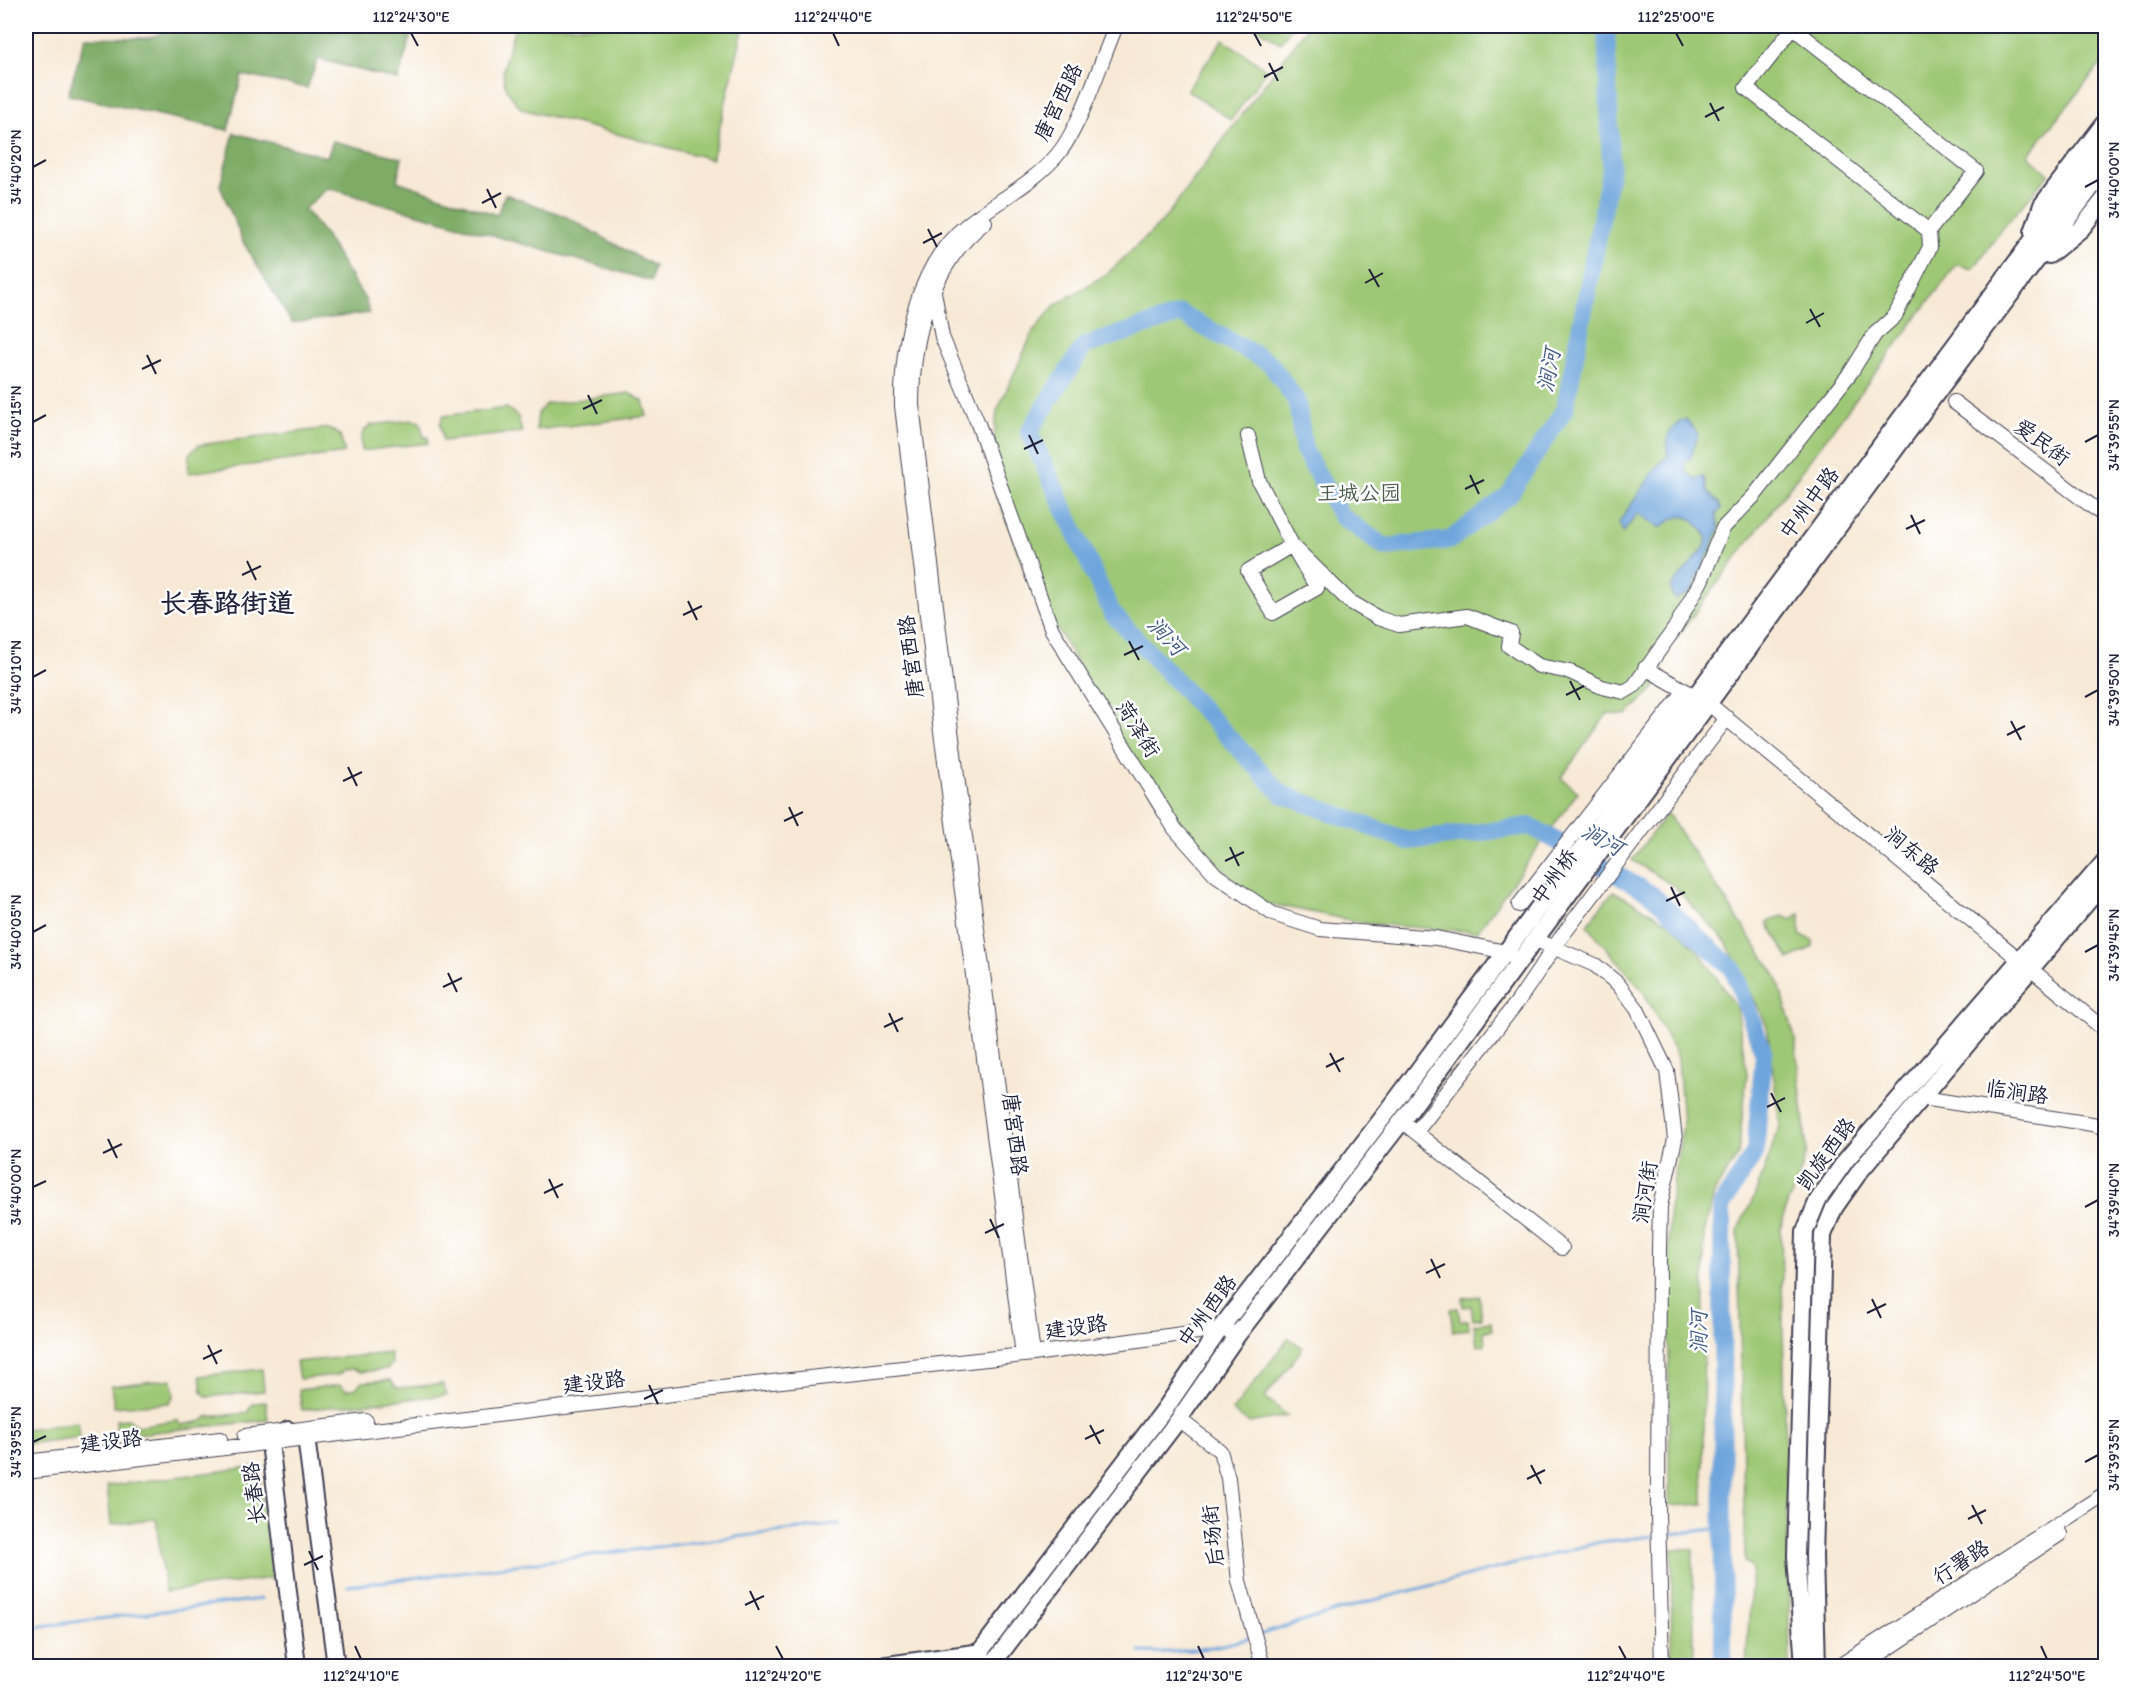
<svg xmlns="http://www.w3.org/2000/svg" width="2131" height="1692" viewBox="0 0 2131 1692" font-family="Itim,'LXGW WenKai TC',sans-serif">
<rect width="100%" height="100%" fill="#fff"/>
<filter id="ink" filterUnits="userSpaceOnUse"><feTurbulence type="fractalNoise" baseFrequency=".0167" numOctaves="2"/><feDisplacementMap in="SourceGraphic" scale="12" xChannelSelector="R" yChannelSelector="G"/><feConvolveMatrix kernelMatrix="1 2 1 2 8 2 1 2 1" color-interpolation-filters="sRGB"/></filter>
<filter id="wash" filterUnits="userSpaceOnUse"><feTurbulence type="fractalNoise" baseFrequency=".008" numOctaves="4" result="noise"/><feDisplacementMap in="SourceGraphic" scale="24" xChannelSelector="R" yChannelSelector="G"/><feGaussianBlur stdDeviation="1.35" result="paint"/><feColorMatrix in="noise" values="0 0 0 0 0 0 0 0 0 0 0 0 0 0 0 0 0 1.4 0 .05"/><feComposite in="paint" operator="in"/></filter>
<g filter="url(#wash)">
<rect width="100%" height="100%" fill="#f7e9d5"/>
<path fill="#9ec875" stroke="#607558" stroke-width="1.5" d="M515 26H744L712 159 522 109C491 78 506 64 515 26Z
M1255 26H1292L1280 43Z
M1308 26H2105V59L2028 155 2049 174 2003 228 1973 269 1957 264 1662 657 1663 679 1627 715 1607 714 1561 778 1578 792 1477 932 1370 924 1260 902 1199 849 1157 801 1027 577 990 475 997 411 1033 332 1055 305 1107 274 1162 222Z
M1223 39 1267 70 1231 120 1187 90Z
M629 393 643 401 647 416 536 430 538 413 546 404Z
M507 408 518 417 522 432 443 441 440 424 443 416Z
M412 420 420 422 424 437H428V443L362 451C360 440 360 432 371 425Z
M328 428 340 435 345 453 188 473 189 454 199 445Z
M1667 813 1777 977 1795 1038 1807 1152 1795 1189 1788 1201 1781 1227 1790 1666H1746L1752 1569 1745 1561 1738 1229 1755 1195 1780 1126 1767 1026 1726 942 1674 886 1632 860Z
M1613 891 1670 923 1700 953 1737 1008 1747 1074 1738 1155 1715 1191 1704 1234 1703 1504 1669 1506V1209L1683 1124 1678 1058 1643 991 1587 925Z
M1800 913V935L1813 940V947L1789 959 1767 922 1782 916 1792 920Z
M1479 1296 1482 1318 1473 1319 1471 1306 1463 1307 1462 1298Z
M1458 1308 1460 1321 1468 1320 1469 1329 1453 1331 1450 1309Z
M1491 1322 1492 1330 1484 1331 1485 1345 1477 1346 1474 1324Z
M1289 1338 1303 1348 1265 1397 1288 1416 1249 1423 1232 1411Z
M390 1353 392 1364 387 1369 360 1372 354 1369 344 1370 338 1375 299 1379 296 1362Z
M262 1369 264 1391 207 1397 202 1392 200 1376Z
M172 1379 174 1397 169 1403 114 1407 111 1386Z
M391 1380 397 1388 443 1384 447 1395 302 1410 299 1390 340 1385 346 1390 356 1388 362 1382Z
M266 1402 268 1420 117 1436 116 1420 128 1419 138 1426 177 1420 181 1425 203 1421 207 1417 247 1413 253 1403Z
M78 1422 80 1437 26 1444V1429Z
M258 1466 272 1578 165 1592 156 1519 111 1525 107 1486Z
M1672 1549H1693L1694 1666H1671Z"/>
<path fill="#7eac66" stroke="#506750" stroke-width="1.5" d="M181 26H414L398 80 318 59 307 88 242 75 228 130 68 95 85 37 148 38Z
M234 133 327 157 333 141 402 158 397 181 497 215 505 194 565 216 654 266 651 281 328 188 304 209 325 235 366 301 369 313 292 323 243 242 220 186Z"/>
<path fill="#6ea5dc" stroke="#48648c" stroke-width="1.5" d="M1686 419 1698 434 1691 457 1684 464 1686 472 1695 479 1704 477 1708 492 1719 503 1721 509 1716 514 1719 529 1691 592 1676 599 1672 595 1671 587 1705 547 1707 537C1691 513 1681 510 1660 528L1638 513 1623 533 1619 522 1657 467 1668 456C1664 439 1670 426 1686 419Z"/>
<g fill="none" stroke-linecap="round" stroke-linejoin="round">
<path stroke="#6ea5dc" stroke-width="3" d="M1663 1535 1723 1528
M348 1586 839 1524
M26 1628 261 1599
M1259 1635 1367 1602 1600 1542 1654 1536
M1140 1652C1178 1654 1213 1649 1250 1638"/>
<path stroke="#6ea5dc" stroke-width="18" d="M1606 26 1611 167 1565 409 1509 495 1450 540 1385 547 1341 516 1304 450 1297 402 1270 363 1181 314 1084 346 1029 432 1112 613 1282 794 1408 841 1530 826 1651 894 1733 969 1764 1054 1755 1152 1722 1205 1723 1666"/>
</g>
</g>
<g filter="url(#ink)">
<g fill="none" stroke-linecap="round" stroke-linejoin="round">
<defs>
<path id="minor" d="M1793 28 1976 171 1929 231 1746 88Z
M985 222C930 265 912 338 912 405L950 723 1033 1354
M934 292 942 337 977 421 1052 630 1175 829 1216 875 1273 914 1320 929 1436 938 1506 952 1514 957
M1954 402 2106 517
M1248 436 1259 481 1292 545 1349 601 1378 618 1399 625 1467 616 1511 633 1509 646 1539 666 1570 672 1602 687 1624 692 1634 686 1675 628 1701 581 1723 528 1754 496 1851 372 1875 334 1895 316 1930 247 1929 231
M1292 545 1317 588 1273 613 1248 571Z
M1645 668 1709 704 2106 1031
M1519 905 1680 697 1694 695
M1536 940 1595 965 1618 984 1637 1009 1667 1071 1675 1139 1660 1206 1659 1247 1658 1514 1662 1666
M1922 1098 2092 1124 2106 1128
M1409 1127 1562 1248
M1416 1132 1518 1001 1562 936 1727 718
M1023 1355 940 724 902 406C901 346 917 263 968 224 997 201 1035 182 1058 154 1081 126 1101 61 1116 26
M1179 1419 1220 1451 1228 1478 1239 1581 1263 1666
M245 1436 366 1421
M26 1462 220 1439
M26 1472 763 1383 1033 1354 1220 1329 1238 1334
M1839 1666 2106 1493
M1862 1666 2060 1534"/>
<path id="major" d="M2033 232 2042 205 2106 121
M2049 255 2081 229 2106 197
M297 1666 270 1443 288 1430 306 1437 336 1666
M880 1666 982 1652
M969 1666 1165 1409 1220 1329 1388 1111 2106 141
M991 1666 1179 1419 1238 1334 1402 1121 1943 384 2106 168
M1804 1666 1796 1556 1805 1231 1818 1200 1846 1160 2106 860
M1817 1666 1814 1556 1823 1235 1834 1208 1860 1171 2106 880"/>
</defs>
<use href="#minor" stroke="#424052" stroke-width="16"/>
<use href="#major" stroke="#424052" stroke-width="20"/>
<use href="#minor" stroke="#fff" stroke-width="14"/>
<use href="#major" stroke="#fff" stroke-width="16"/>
</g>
</g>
<path fill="none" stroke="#22223b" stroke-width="2" d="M411 33 418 46M833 33 839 46M1254 33 1261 46M1676 33 1683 46M1269 63 1278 81M1264 77 1283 67M1710 103 1719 121M1705 117 1724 107M33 167 46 160M2085 187 2098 180M487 189 496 208M482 203 501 193M928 229 937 247M923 243 942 233M1369 269 1379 287M1365 283 1383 273M1810 309 1820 327M1806 323 1824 313M147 355 156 374M142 369 161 360M588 395 597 414M583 409 602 400M33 422 46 415M1029 435 1038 454M2085 442 2098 435M1024 449 1043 440M1470 475 1479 494M1465 489 1484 480M1911 515 1920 534M1906 529 1925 520M247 561 256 580M242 575 261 566M688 601 697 620M683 615 702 606M1129 641 1139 660M1124 655 1143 646M33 677 46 670M1570 681 1580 700M1566 695 1584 686M2085 697 2098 690M2011 721 2021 740M2007 735 2025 726M348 767 357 786M343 781 362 772M789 807 798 826M784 821 803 812M1230 847 1239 866M1225 861 1244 852M1671 887 1680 906M1666 901 1685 892M33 932 46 925M2085 952 2098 945M448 973 457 992M443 987 462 978M889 1013 898 1032M884 1027 903 1018M1330 1053 1340 1072M1326 1067 1344 1058M1771 1093 1781 1112M1767 1107 1785 1098M108 1139 117 1158M103 1153 122 1144M549 1179 558 1198M33 1187 46 1181M544 1193 563 1184M2085 1207 2098 1200M990 1219 999 1238M985 1233 1004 1224M1431 1259 1440 1278M1426 1273 1445 1264M1872 1299 1881 1318M1867 1313 1886 1304M208 1345 217 1364M203 1359 222 1350M649 1385 658 1404M644 1399 663 1390M1090 1425 1100 1444M1085 1439 1104 1430M33 1442 46 1436M2085 1462 2098 1455M1531 1465 1541 1484M1527 1479 1545 1470M1972 1505 1982 1524M1968 1519 1986 1510M309 1551 318 1570M304 1565 323 1556M750 1591 759 1610M745 1605 764 1596M355 1646 361 1659M776 1646 783 1659M1198 1646 1204 1659M1619 1646 1626 1659M2041 1646 2047 1659"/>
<g text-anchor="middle" stroke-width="5" stroke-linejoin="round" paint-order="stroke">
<g font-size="21" fill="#22223b" stroke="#fff">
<text transform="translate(1058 102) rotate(-64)" y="7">唐宫西路</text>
<text transform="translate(2042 442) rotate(37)" y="7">爱民街</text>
<text transform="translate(1809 503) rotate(-53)" y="7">中州中路</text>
<text transform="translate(911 657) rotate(-97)" y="7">唐宫西路</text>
<text transform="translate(1138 729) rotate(58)" y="7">菏泽街</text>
<text transform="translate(1912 851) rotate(40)" y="7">涧东路</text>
<text transform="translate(1554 877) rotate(-54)" y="7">中州桥</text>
<text transform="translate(2017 1092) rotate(8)" y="7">临涧路</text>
<text transform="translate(1015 1134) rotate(83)" y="7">唐宫西路</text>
<text transform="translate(1826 1154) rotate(-54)" y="7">凯旋西路</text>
<text transform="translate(1645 1192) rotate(-81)" y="7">涧河街</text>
<text transform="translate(1207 1311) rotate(-54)" y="7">中州西路</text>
<text transform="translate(1076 1327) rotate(-8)" y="7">建设路</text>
<text transform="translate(594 1382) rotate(-7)" y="7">建设路</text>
<text transform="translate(111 1441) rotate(-7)" y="7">建设路</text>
<text transform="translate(254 1493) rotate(-97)" y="7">长春路</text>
<text transform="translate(1213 1536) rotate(-96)" y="7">后场街</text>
<text transform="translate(1961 1562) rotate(-33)" y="7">行署路</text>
</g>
<g font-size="21" fill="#4d5c4f" stroke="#fff">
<text x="1359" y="500">王城公园</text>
</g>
<g font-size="22" font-style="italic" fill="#445d83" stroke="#fff">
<text transform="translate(1548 370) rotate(-79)" y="8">涧河</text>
<text transform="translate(1167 636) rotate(47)" y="8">涧河</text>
<text transform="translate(1603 839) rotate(29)" y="8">涧河</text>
<text transform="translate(1698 1332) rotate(-90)" y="8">涧河</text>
</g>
<g font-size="27" font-weight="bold" fill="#22223b" stroke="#fff">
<text x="227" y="612">长春路街道</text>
</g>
</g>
<rect width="2131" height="1692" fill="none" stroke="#fff" stroke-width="66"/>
<rect x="33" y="33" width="2065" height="1626" fill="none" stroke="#22223b" stroke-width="2"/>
<g font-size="15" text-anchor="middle" fill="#22223b">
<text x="411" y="22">112°24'30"E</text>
<text x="833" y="22">112°24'40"E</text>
<text x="1254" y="22">112°24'50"E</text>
<text x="1676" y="22">112°25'00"E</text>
<text transform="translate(16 167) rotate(-90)" y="5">34°40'20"N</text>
<text transform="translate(2114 180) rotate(-90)" y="5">34°40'00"N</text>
<text transform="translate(16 422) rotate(-90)" y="5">34°40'15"N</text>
<text transform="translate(2114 435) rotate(-90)" y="5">34°39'55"N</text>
<text transform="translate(16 677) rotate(-90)" y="5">34°40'10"N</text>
<text transform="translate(2114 690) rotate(-90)" y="5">34°39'50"N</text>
<text transform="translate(16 932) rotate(-90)" y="5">34°40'05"N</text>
<text transform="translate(2114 945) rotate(-90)" y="5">34°39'45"N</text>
<text transform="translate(16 1187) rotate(-90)" y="5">34°40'00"N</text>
<text transform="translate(2114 1200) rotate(-90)" y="5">34°39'40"N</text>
<text transform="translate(16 1442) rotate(-90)" y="5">34°39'55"N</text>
<text transform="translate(2114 1455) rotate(-90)" y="5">34°39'35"N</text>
<text x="361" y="1681">112°24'10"E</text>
<text x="783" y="1681">112°24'20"E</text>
<text x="1204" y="1681">112°24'30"E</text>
<text x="1626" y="1681">112°24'40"E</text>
<text x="2047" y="1681">112°24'50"E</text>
</g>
</svg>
